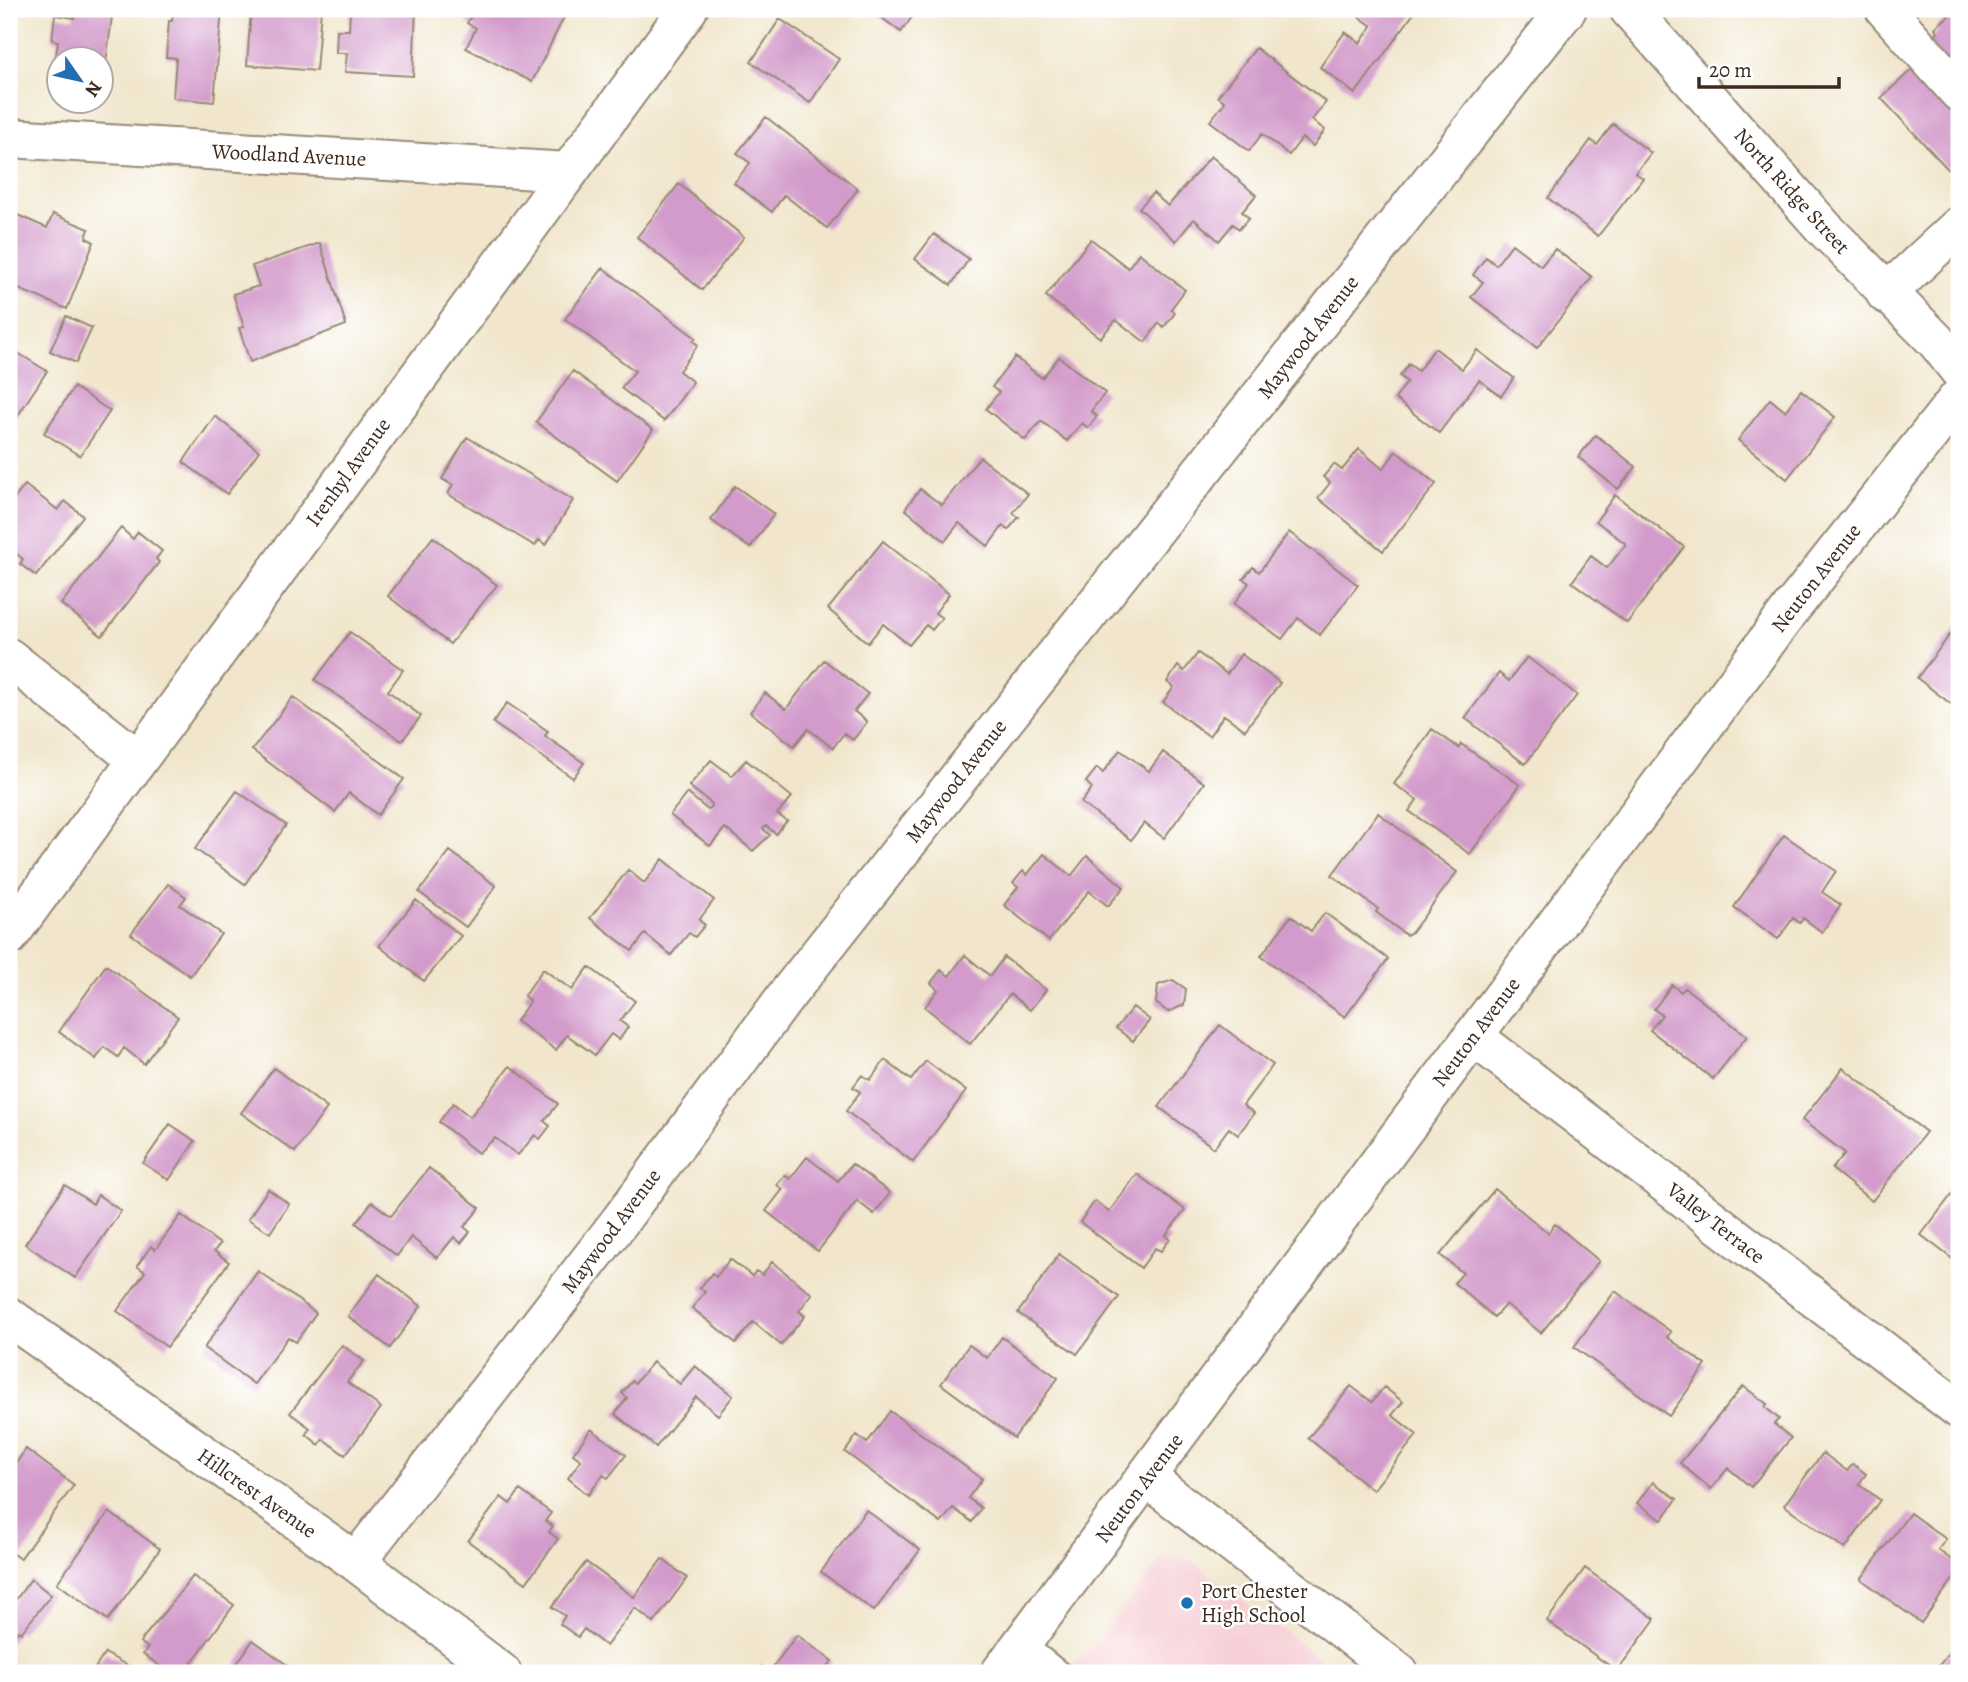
<svg xmlns="http://www.w3.org/2000/svg" width="1968" height="1682" viewBox="0 0 1968 1682" font-family="Alegreya,serif">
<rect width="100%" height="100%" fill="#fff"/>
<filter id="ink" filterUnits="userSpaceOnUse"><feTurbulence type="fractalNoise" baseFrequency=".0143" numOctaves="2"/><feDisplacementMap in="SourceGraphic" scale="14" xChannelSelector="R" yChannelSelector="G"/><feConvolveMatrix kernelMatrix="1 2 1 2 8 2 1 2 1" color-interpolation-filters="sRGB"/></filter>
<filter id="wash" filterUnits="userSpaceOnUse"><feTurbulence type="fractalNoise" baseFrequency=".00686" numOctaves="4" result="noise"/><feDisplacementMap in="SourceGraphic" scale="28" xChannelSelector="R" yChannelSelector="G"/><feGaussianBlur stdDeviation="1.57" result="paint"/><feColorMatrix in="noise" values="0 0 0 0 0 0 0 0 0 0 0 0 0 0 0 0 0 1.4 0 .05"/><feComposite in="paint" operator="in"/></filter>
<g filter="url(#wash)">
<rect width="100%" height="100%" fill="#f1e6cc"/>
<path fill="#f6cfd6" d="M1164 1556 1189 1559 1338 1673H1061L1093 1647Z"/>
<g id="blocks">
<path fill="#d39bcb" d="M89 9H113L103 85 102 60H60V79L53 78 58 41 52 40 55 15 74 18 75 10 89 11Z
M173 9H222L214 102 173 98 176 58 166 57 169 21H172Z
M251 9H321L316 71 247 65Z
M350 9H416L413 76 345 72 347 53H336L337 30H349Z
M475 9H568L532 82 466 48 476 28 467 23Z
M870 9H918L901 32Z
M1348 9H1417L1355 94 1320 67 1345 32 1360 43 1372 26Z
M1954 11 1956 14 1959 11V181L1881 98 1931 52 1925 44 1938 32 1935 28Z
M780 19 839 59 810 103 751 62Z
M1256 48 1326 102 1312 120 1325 130 1313 146 1302 138 1289 155 1262 134 1249 151 1210 121 1225 102 1218 96Z
M766 117 858 189 827 228 784 195 772 212 734 183 750 163 737 153Z
M1613 124 1651 153 1635 173 1643 178 1598 236 1548 198 1591 140 1597 145Z
M1211 156 1256 195 1242 212 1249 218 1239 229 1233 224 1219 241 1194 219 1176 241 1139 208 1153 193 1168 206Z
M679 184 744 237 702 290 637 237Z
M13 213 47 228 53 214 89 229 86 238 94 242 67 309 9 285V222Z
M934 234 969 259 951 285 915 259Z
M1091 239 1128 268 1139 253 1185 290 1171 309 1175 313 1164 327 1159 323 1145 342 1116 320 1100 338 1046 296Z
M320 243 346 325 250 362 239 328 244 327 233 294 259 286 252 266Z
M1512 244 1541 266 1555 249 1592 277 1537 348 1471 297 1483 282 1473 275 1486 257 1496 265Z
M603 268 696 338 693 341 698 345 679 371 693 382 664 421 621 388 635 371 565 319Z
M66 316 92 328 76 363 50 351Z
M1435 348 1462 369 1477 350 1514 378 1501 396 1479 380 1439 433 1395 399 1407 382 1400 376 1409 364 1418 371Z
M13 350 47 371 9 429V357Z
M1015 357 1042 378 1059 357 1105 393 1091 411 1097 416 1088 428 1082 423 1067 441 1041 421 1025 440 986 409 999 392 992 387Z
M573 371 653 430 617 481 536 422Z
M74 387 110 411 80 456 44 433Z
M1801 390 1835 417 1787 479 1738 440 1770 399 1785 411Z
M215 416 259 451 227 494 183 462Z
M1596 435 1636 467 1618 489 1578 457Z
M467 437 573 500 546 545 539 540 535 546 448 494 453 485 442 479Z
M1359 449 1383 469 1396 451 1436 484 1383 551 1318 498 1330 483 1323 477 1334 464 1342 470Z
M980 457 1028 494 1013 513 1019 517 1008 530 1003 526 988 546 959 523 945 541 905 509 920 489 942 505Z
M25 485 58 510 65 501 83 516 36 576 20 564 23 559 9 548V506Z
M735 486 774 514 750 548 711 520Z
M1615 495 1684 547 1627 623 1572 582 1591 556 1607 568 1626 544 1596 521Z
M121 528 133 539 138 532 162 551 156 559 159 562 102 636 61 604Z
M1289 532 1358 585 1320 635 1298 618 1282 639 1234 604 1249 583 1243 579 1253 567 1259 572Z
M433 537 497 585 450 644 388 596Z
M883 541 949 594 935 613 942 618 932 630 926 625 909 645 883 624 868 643 828 609Z
M1959 623V710L1917 678Z
M350 632 403 670 388 691 421 716 402 741 315 680Z
M1198 653 1227 674 1241 654 1280 683 1245 730 1224 715 1209 736 1163 702 1174 687 1167 682 1178 666 1184 671Z
M1527 657 1577 695 1525 764 1465 718 1499 673 1509 681Z
M824 660 868 694 854 711 867 722 853 740 844 733 833 748 808 729 794 746 750 712 765 693 786 709Z
M293 697 404 779 378 815 349 793 335 812 252 750Z
M507 703 548 731 545 736 584 763 573 778 493 723Z
M1432 729 1459 748 1461 744 1520 785 1470 854 1409 811 1417 800 1394 784Z
M1120 750 1149 771 1163 752 1204 783 1164 838 1144 823 1131 840 1081 803 1092 788 1086 782 1097 768 1103 773Z
M711 760 732 776 746 760 792 797 777 814 787 821 776 834 766 826 763 829 770 835 753 851 725 828 710 846 670 815 687 793 708 810 712 804 689 786Z
M237 791 286 825 245 884 195 849Z
M1378 813 1457 872 1412 932 1406 935 1376 912 1378 909 1332 875Z
M1784 835 1836 871 1822 892 1841 905 1822 932 1803 918 1800 923 1793 918 1778 939 1734 907Z
M450 851 496 886 466 927 419 892Z
M1044 854 1071 876 1087 856 1124 887 1108 906 1089 891 1049 941 1004 905 1018 887 1013 883 1023 871 1027 875Z
M663 859 714 900 699 920 705 925 695 937 689 933 671 955 645 934 632 951 590 918 628 870 644 883Z
M168 884 186 897 180 905 221 934 190 976 131 934Z
M416 900 461 936 424 981 379 946Z
M1325 913 1388 959 1345 1017 1261 956 1291 916 1311 931Z
M965 955 990 976 1004 957 1046 990 1030 1010 1010 994 970 1044 925 1007 938 990 931 983 941 970 949 976Z
M106 965 178 1017 144 1064 124 1048 118 1057 104 1047 96 1059 59 1032Z
M589 967 635 1001 620 1021 628 1027 619 1040 611 1034 595 1055 567 1035 556 1050 516 1021 530 1001 524 996 543 969 572 990Z
M1173 980 1186 989 1184 1005 1168 1012 1156 1003 1158 985Z
M1672 985 1681 992 1685 988 1747 1036 1713 1079 1650 1030 1662 1015 1654 1009Z
M1133 1007 1150 1020 1133 1041 1116 1028Z
M1220 1025 1273 1065 1243 1105 1254 1113 1238 1135 1229 1128 1214 1148 1159 1107Z
M885 1060 911 1080 926 1061 966 1091 913 1162 846 1111 860 1092 853 1087 862 1075 870 1080Z
M510 1066 558 1104 544 1121 550 1126 540 1139 535 1135 518 1155 495 1138 478 1153 439 1122 453 1103 470 1117Z
M274 1068 327 1108 295 1152 241 1113Z
M1843 1068 1926 1132 1872 1201 1832 1169 1845 1153 1802 1120Z
M170 1124 195 1141 169 1180 143 1163Z
M807 1157 838 1181 852 1164 890 1193 874 1214 857 1201 818 1251 766 1211 783 1189 777 1185 785 1175 790 1179Z
M429 1168 480 1208 464 1227 470 1232 461 1243 454 1237 437 1258 411 1237 397 1256 356 1223 372 1202 391 1216Z
M1137 1174 1185 1210 1166 1235 1170 1239 1161 1251 1155 1248 1141 1268 1080 1222 1095 1201 1109 1212Z
M65 1185 93 1204 98 1195 121 1211 75 1278 25 1244Z
M1959 1185V1264L1921 1235Z
M268 1189 289 1204 270 1233 248 1219Z
M1495 1189 1548 1233 1555 1224 1599 1261 1541 1333 1506 1304 1494 1317 1454 1283 1463 1273 1440 1255Z
M181 1215 220 1244 214 1251 229 1262 167 1347 117 1311 145 1272 137 1266 151 1246 155 1250Z
M1059 1254 1119 1297 1077 1354 1018 1313Z
M730 1259 752 1276 756 1271 762 1275 772 1262 812 1294 799 1311 805 1316 781 1345 753 1322 736 1343 692 1308 705 1292 700 1288 712 1273 716 1277Z
M258 1271 316 1313 296 1342 288 1337 254 1384 204 1348Z
M379 1274 421 1306 390 1348 348 1316Z
M1615 1291 1671 1332 1667 1337 1706 1365 1669 1416 1574 1347Z
M1002 1337 1058 1378 1014 1438 941 1384 969 1345 987 1358Z
M342 1345 364 1361 347 1382 381 1408 345 1455 323 1439 319 1445 306 1434 310 1428 290 1413Z
M653 1362 680 1384 695 1366 733 1396 718 1415 696 1397 656 1447 615 1414 627 1398 622 1393 632 1381 635 1383Z
M1351 1386 1372 1402 1384 1387 1403 1402 1392 1415 1417 1435 1373 1490 1308 1438Z
M1743 1386 1767 1404 1765 1407 1779 1419 1774 1424 1791 1438 1751 1487 1728 1468 1711 1489 1680 1463Z
M890 1411 982 1479 968 1498 981 1508 972 1522 953 1508 941 1523 845 1452 857 1435 867 1443Z
M591 1429 626 1455 608 1478 603 1475 588 1495 568 1478 581 1460 573 1454Z
M26 1449 74 1485 20 1559 9 1551V1473Z
M1823 1453 1847 1471 1853 1464 1866 1474 1859 1484 1880 1500 1845 1549 1784 1505Z
M1653 1482 1677 1499 1662 1520 1637 1503Z
M520 1490 551 1513 545 1521 553 1526 549 1532 558 1539 526 1583 468 1541 501 1497 510 1504Z
M866 1510 920 1550 874 1611 821 1572Z
M109 1512 160 1549 108 1620 57 1583Z
M1910 1513 1946 1539 1938 1550 1959 1565V1571L1921 1623 1861 1579Z
M662 1559 687 1578 654 1623 635 1608 606 1646 584 1629 578 1637 560 1624 565 1616 552 1607 586 1562 634 1597Z
M1585 1568 1655 1619 1617 1671 1547 1621Z
M193 1576 234 1605 184 1673H170L143 1654 148 1648 140 1642Z
M31 1579 51 1595 21 1633 18 1631 9 1644V1609Z
M797 1635 832 1661 823 1673H755L761 1666 769 1672Z
M1959 1639V1673H1937L1935 1671Z
M253 1640 298 1673H223L227 1668 232 1671Z
M105 1653 128 1666V1673H92Z"/>
</g>
</g>
<g filter="url(#ink)">
<use href="#blocks" fill-opacity="0" stroke="#968875" stroke-width="2"/>
<g fill="none" stroke-linecap="round" stroke-linejoin="round">
<defs>
<path id="lane" d="M1022 1644 1058 1673"/>
<path id="street" d="M1885 9 1959 92
M9 138 569 172
M1886 294 1959 226
M9 658 137 759
M9 936 688 9
M1473 1036 1959 1409
M9 1317 356 1562 502 1673
M1147 1478 1399 1673
M356 1562 620 1221 786 996 1567 9
M1000 1673 1790 610 1959 397"/>
<path id="secondary" d="M1629 9 1824 228 1936 341 1959 370"/>
</defs>
<use href="#lane" stroke="#968875" stroke-width="28"/>
<use href="#street" stroke="#968875" stroke-width="42"/>
<use href="#secondary" stroke="#968875" stroke-width="42"/>
<use href="#lane" stroke="#fff" stroke-width="24"/>
<use href="#street" stroke="#fff" stroke-width="38"/>
<use href="#secondary" stroke="#fff" stroke-width="38"/>
</g>
</g>
<circle fill="#1f6fb2" stroke="#fff" stroke-width="2.5" cx="1187" cy="1603" r="7"/>
<g text-anchor="middle" stroke-width="5" stroke-linejoin="round" paint-order="stroke">
<g font-size="21" fill="#3b2a1e" stroke="#fff">
<text transform="translate(289 155) rotate(3)" y="7">Woodland Avenue</text>
<text transform="translate(1792 191) rotate(48)" y="7">North Ridge Street</text>
<text transform="translate(1308 337) rotate(-52)" y="7">Maywood Avenue</text>
<text transform="translate(348 472) rotate(-54)" y="7">Irenhyl Avenue</text>
<text transform="translate(1816 578) rotate(-52)" y="7">Neuton Avenue</text>
<text transform="translate(956 781) rotate(-52)" y="7">Maywood Avenue</text>
<text transform="translate(1476 1032) rotate(-53)" y="7">Neuton Avenue</text>
<text transform="translate(1716 1223) rotate(38)" y="7">Valley Terrace</text>
<text transform="translate(611 1231) rotate(-53)" y="7">Maywood Avenue</text>
<text transform="translate(1139 1488) rotate(-53)" y="7">Neuton Avenue</text>
<text transform="translate(257 1493) rotate(35)" y="7">Hillcrest Avenue</text>
</g>
<g font-size="21" fill="#3b2a1e" stroke="#fff" text-anchor="start">
<text x="1201" y="1598">Port Chester<tspan x="1201" dy="24">High School</tspan></text>
</g>
</g>
<rect width="1968" height="1682" fill="none" stroke="#fff" stroke-width="35"/>
<g transform="translate(80 80) rotate(124)"><circle r="33" fill="#ffffff" stroke="#b1aaa5" stroke-width="2"/>
<path d="M0-5L12 26L0 18L-12 26Z" fill="#1f6fb2"/>
<text y="-10" font-size="19" font-weight="bold" text-anchor="middle" fill="#3b2a1e">N</text>
</g>
<path d="M1699 77v10h140v-10" fill="none" stroke="#3b2a1e" stroke-width="3.5"/>
<text x="1709" y="77" font-size="21" fill="#3b2a1e" stroke="#ffffff" stroke-width="5" paint-order="stroke">20 m</text>
</svg>
